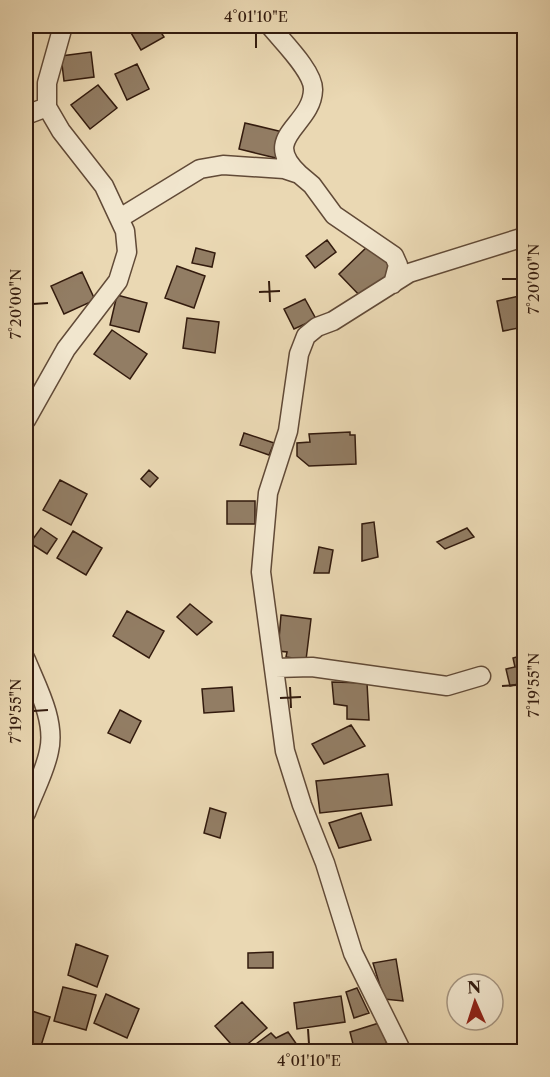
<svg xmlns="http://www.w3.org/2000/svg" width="550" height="1077" viewBox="0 0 550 1077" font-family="'Libre Caslon Text',serif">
<rect width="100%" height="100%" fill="#ead8b3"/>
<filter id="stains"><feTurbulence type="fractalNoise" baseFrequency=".00333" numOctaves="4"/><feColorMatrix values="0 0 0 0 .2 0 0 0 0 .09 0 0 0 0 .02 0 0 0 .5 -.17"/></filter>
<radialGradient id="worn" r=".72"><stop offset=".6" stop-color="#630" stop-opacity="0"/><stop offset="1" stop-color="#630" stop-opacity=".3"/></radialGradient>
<path fill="#927d64" stroke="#331b0e" stroke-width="1.5" d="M127 26H157L164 37 141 50Z
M91 52 94 77 64 81 61 56Z
M137 64 149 89 127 100 115 74Z
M98 85 117 108 90 129 71 105Z
M245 123 283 132 276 158 239 149Z
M327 240 336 252 315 268 306 256Z
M370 244 394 269 363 299 339 274Z
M196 248 215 253 212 267 192 263Z
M177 266 205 276 194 308 165 298Z
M82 272 95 300 64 314 51 286Z
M117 295 147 303 139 332 110 325Z
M524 295V327L503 331 497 301Z
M305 299 316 319 294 329 284 309Z
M187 318 219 322 215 353 183 348Z
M112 330 147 354 130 379 94 354Z
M26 363 36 391 26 396Z
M350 432V435H355L356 464 309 466 297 456V443L310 442 309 434Z
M244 433 274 443 269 455 240 445Z
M149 470 158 478 150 487 141 479Z
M60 480 87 494 71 525 43 510Z
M227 501H255V524H227Z
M374 522 378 557 362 561V524Z
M41 528 57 539 47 554 30 543Z
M467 528 474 537 445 549 437 542Z
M73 531 102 548 86 575 57 558Z
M319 547 333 550 329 573H314Z
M190 604 212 622 197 635 177 617Z
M127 611 164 631 149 658 113 636Z
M281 615 311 619 306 660 286 657 287 652 278 651Z
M524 655V694L520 695 518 684 510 686 506 669 515 667 513 658Z
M332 682 367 683 369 720 347 719V706L334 704Z
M232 687 234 711 204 713 202 689Z
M120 710 141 721 130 743 108 733Z
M351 725 365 746 324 764 312 744Z
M388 774 392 805 320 813 316 781Z
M210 808 226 813 220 838 204 833Z
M361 813 371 840 339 848 329 823Z
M76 944 108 956 97 987 68 975Z
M273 952V968H248V953Z
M396 959 403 1001 384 999 373 963Z
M63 987 96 995 86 1030 54 1021Z
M357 988 369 1013 354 1018 346 992Z
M106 994 139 1009 127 1038 94 1023Z
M341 996 345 1022 297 1029 294 1003Z
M242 1002 267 1028 238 1052 215 1026Z
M26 1009 50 1017 39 1052 26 1049Z
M379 1023 390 1052H355L350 1032Z
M288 1032 302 1052H245L271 1033 276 1038Z"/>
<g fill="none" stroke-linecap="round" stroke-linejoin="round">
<defs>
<path id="street" d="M270 26C282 41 314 72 313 90 312 126 259 137 299 174
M47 107V83L63 26
M26 115 47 107 61 131 104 186 125 231 127 252 118 281 66 349 26 420
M120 218 200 169 223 165 284 169 299 174 312 185 334 215 394 256 398 265 393 284
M26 660C37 687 56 721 49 751 45 772 33 793 26 813
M275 668 312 667 447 686 481 676
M402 1052 353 953 325 863 302 805 285 751 261 572 268 493 288 431 299 354 306 336 317 327 333 321 409 273 524 237"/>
</defs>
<use href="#street" stroke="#614a37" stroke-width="21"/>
<use href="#street" stroke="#f1e6ce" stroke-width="18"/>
</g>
<path fill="none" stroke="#331b0e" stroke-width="2" d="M256 33V48M502 279H517M269 281 270 302M259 292 280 291M33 304 48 303M502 686 517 685M290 687 291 708M280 698 301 697M33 711 48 710M308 1029 309 1044"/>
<rect width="550" height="1077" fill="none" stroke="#ead8b3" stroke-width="66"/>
<g transform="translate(475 1002) rotate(357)"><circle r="28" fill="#f1e6ce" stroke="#a59581" stroke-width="1.5"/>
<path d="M0-4.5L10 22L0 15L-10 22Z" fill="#8f2418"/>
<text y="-9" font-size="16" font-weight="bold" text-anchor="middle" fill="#331b0e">N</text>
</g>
<rect x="33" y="33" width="484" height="1011" fill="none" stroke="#331b0e" stroke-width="2"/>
<g font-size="15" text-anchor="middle" fill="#331b0e">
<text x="256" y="22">4°01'10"E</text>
<text transform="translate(534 279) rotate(-90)" y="5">7°20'00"N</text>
<text transform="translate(16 304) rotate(-90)" y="5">7°20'00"N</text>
<text transform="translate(534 685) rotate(-90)" y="5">7°19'55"N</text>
<text transform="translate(16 711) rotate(-90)" y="5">7°19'55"N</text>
<text x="309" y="1066">4°01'10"E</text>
</g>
<rect width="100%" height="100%" filter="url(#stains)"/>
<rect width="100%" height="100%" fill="url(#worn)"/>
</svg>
